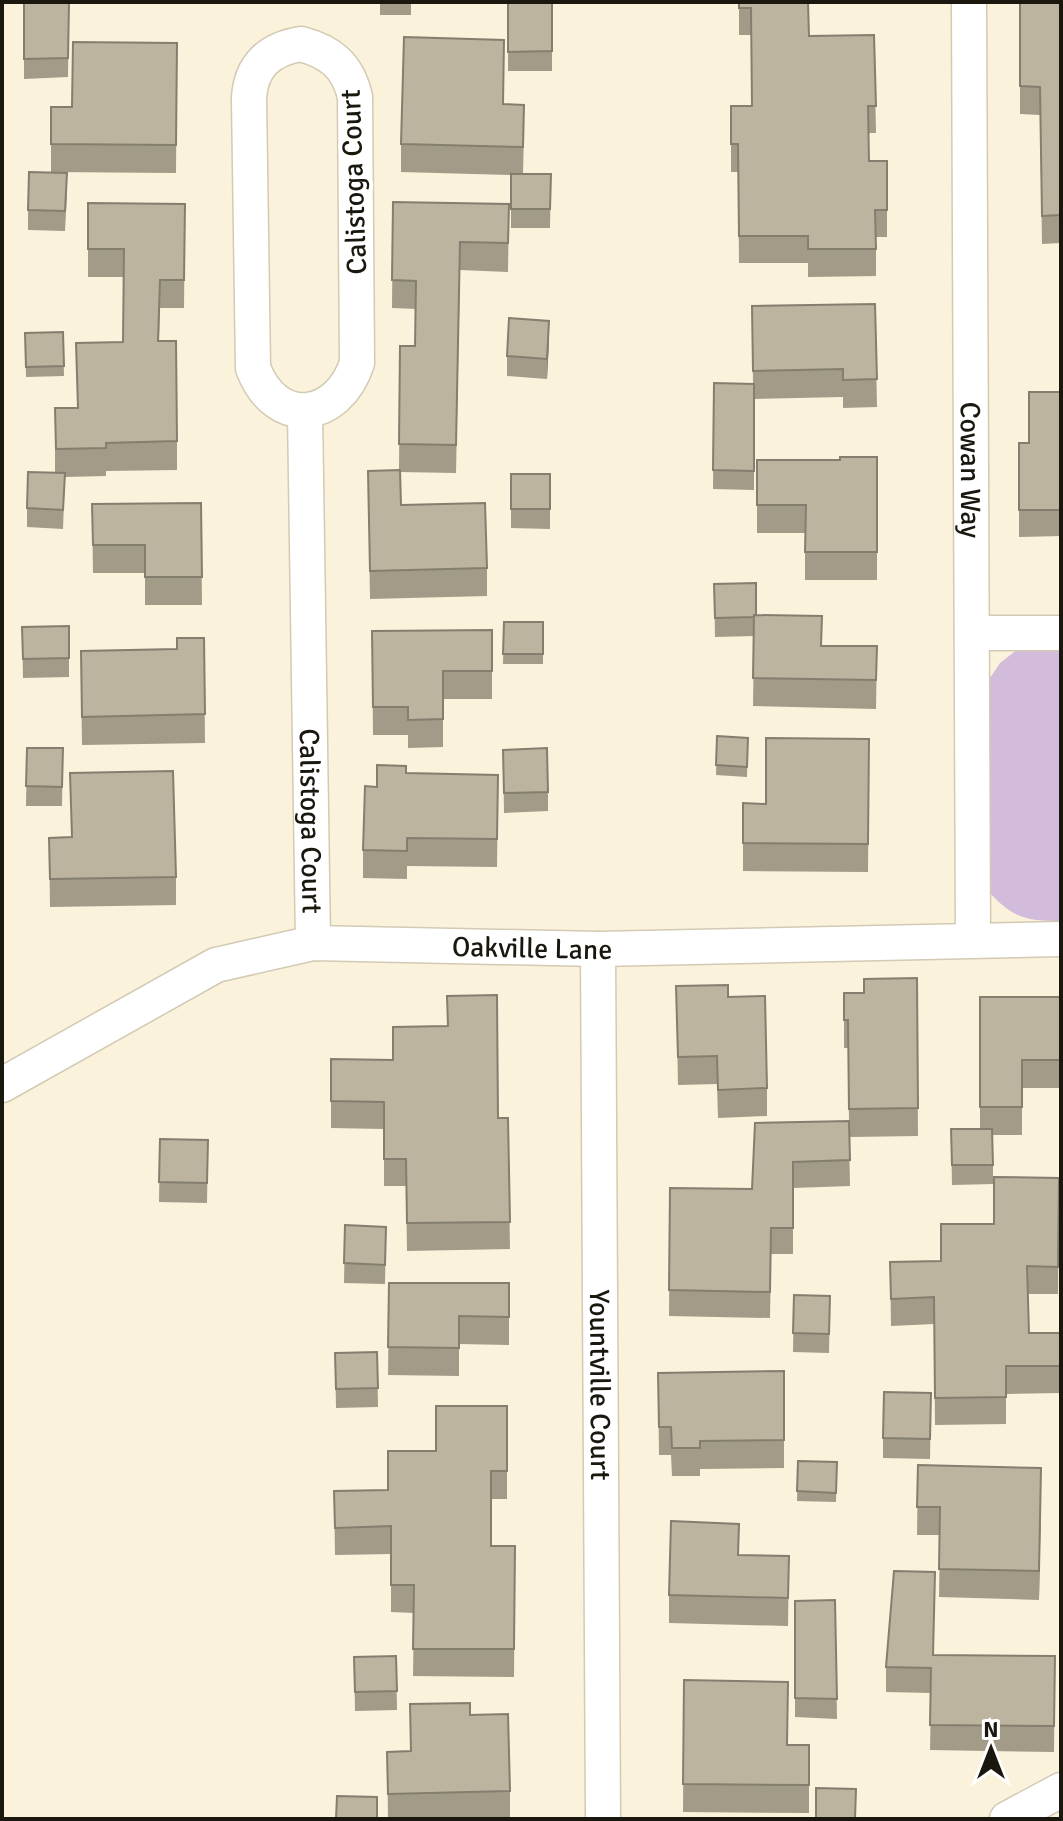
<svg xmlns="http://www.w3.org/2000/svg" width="1063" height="1821" viewBox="0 0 1063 1821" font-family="Signika,sans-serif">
<rect width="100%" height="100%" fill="#faf2db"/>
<path fill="#d3bbdc" d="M1023 645H1061V921C1020 921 1011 916 983 886L980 693 1000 663Z"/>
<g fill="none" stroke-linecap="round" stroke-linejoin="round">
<defs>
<g id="minor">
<path id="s1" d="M969 2 973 939"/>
<path d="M301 44C331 52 348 66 355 97L357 363C338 421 276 429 253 368L249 98C251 65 270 49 301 44Z"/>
<path id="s2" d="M305 411 313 943"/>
<path d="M972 633H1061"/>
<path id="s3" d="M598 949 603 1819"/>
<path id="s4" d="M2 1085 216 965 313 943 598 949 1061 939"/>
<path d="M1007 1819 1061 1790"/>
</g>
</defs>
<use href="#minor" stroke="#d3cab4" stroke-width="37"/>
<use href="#minor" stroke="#fff" stroke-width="34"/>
</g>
<path fill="#a29b88" d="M24 2H69L68 77 24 79Z
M380 2H411V15H380Z
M508 2H552V71H508Z
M739 2 809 36 874 35 876 133H868L869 161H887V237H876V276L808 277V263H739L738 172H731V106H752L751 35H739Z
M1020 2H1061V243L1042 244 1040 115 1020 114Z
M177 43 176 173 51 172V107H72Z
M504 68 503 104 524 133 523 174H551L550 228H511V175L401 172V144Z
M67 193 65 231 28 230V210Z
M393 202 509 204 508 272 460 270 456 473 400 472 401 505 487 568V596L370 599 368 471 399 470 400 346H415L416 309 392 308Z
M88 203 185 204 184 308H160L159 341 177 441V470L106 471V476L65 477 63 529 27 527V508L55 473V408H77L123 342V277H88Z
M875 304 877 407 843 408V397L754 399V490L713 489 714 383 753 384 752 306Z
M63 332 64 376 26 377 25 333Z
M549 340 547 379 507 376V356Z
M1061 392V536L1019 537V443H1029Z
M877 457V580H805V533H757V460H840Z
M511 474H550V529L511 528Z
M201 503 202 605H145V573H93L92 504Z
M714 584 756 615 822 646H877L876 709 753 706 754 636 715 637Z
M504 622H543V664H503Z
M69 626V677L23 678 22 627Z
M492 630V699H443V747L408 748V735H373L372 631Z
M204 638 205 743 82 745 81 679 177 649Z
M717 736 748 738 747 777 716 775Z
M869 739 868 872 743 871V803L766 804Z
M27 748H63L62 806H26Z
M503 750 548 792V811L504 813Z
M406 773 498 775 497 867 407 866V879L363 878V850L377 787Z
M71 837 176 877V905L50 907 49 838Z
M917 978 918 1136 849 1137 850 1186 793 1188V1254H771L770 1318 669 1316 670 1188 752 1189 849 1121 848 1048H844V993H864Z
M676 986 728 997 767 1088V1116L718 1118 717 1084 678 1085Z
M980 997H1061V1088H1022V1135H993V1184L952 1185 951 1129H980Z
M447 1026 498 1118H508L510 1249 407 1251 406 1186H384V1129L331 1128V1059L393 1060Z
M160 1139 208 1140 207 1203 159 1202Z
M1059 1178 1058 1294H1028L1029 1333H1060V1393L1006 1394V1424L935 1425 934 1324 891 1326 890 1262 941 1261Z
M345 1225 386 1227 385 1284 344 1283Z
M389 1283H509V1345L459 1344V1376L388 1375Z
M794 1295 830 1296 829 1353 793 1352Z
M377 1352 378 1407 336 1408 335 1353Z
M784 1371V1468L700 1469V1476H672L671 1455H659L658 1373Z
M931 1393 930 1459 883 1458V1438Z
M507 1406V1499H491V1546H515L514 1677 413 1676 414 1613 391 1612V1554L335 1555 334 1491 388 1490 436 1451Z
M798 1461 837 1462 836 1502 797 1501Z
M918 1465 1041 1496 1039 1600 939 1597 940 1535H917Z
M789 1556 788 1626 669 1623V1595Z
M835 1600 837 1719 795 1717V1601Z
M933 1655 1055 1656 1054 1752 930 1750 931 1693 886 1692V1667Z
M396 1656 397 1710 355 1711 354 1657Z
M684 1680 788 1745H809V1813L683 1812Z
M470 1715 510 1791V1819H388L387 1752 410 1751Z"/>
<path fill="#847e6f" d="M549 321V340L547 379V359Z
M1041 1468V1496L1039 1600V1571Z"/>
<path fill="#bcb49e" stroke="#847e6f" stroke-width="2" d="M24 2H69L68 58 24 59Z
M508 2H552V51L508 52Z
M739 2H808L809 36 874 35 876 106H868L869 161H887V210H875L876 249H808V236H739L738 144H731V106H752L751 8H739Z
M1020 2H1061V215L1042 216 1040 87 1020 86Z
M404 37 504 40 503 104 524 105 523 147 401 144Z
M73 42 177 43 176 145 51 144V107H72Z
M29 172 67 173 65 211 28 210Z
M511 174H551L550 209H511Z
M393 202 509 204 508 243 460 242 456 445 399 444 400 346H415L416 281 392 280Z
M88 203 185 204 184 280H160L158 341H176L177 441 106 443V448L56 449 55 408H78L76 343 123 342 124 249H88Z
M875 304 877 379 843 380V369L753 371 752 306Z
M509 318 549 321 547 359 507 356Z
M63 332 64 366 26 367 25 333Z
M714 383 754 384V471L713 470Z
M1029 392H1061V510H1019V443H1029Z
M840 457H877V552H805L806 505H757V460H840Z
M400 470 401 505 485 503 487 568 370 571 368 471Z
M28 472 65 473 63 510 27 508Z
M511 474H550V509H511Z
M201 503 202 577H145V545H93L92 504Z
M756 583V615H754V617L715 618 714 584Z
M754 615 822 616 821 646H877L876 680 753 678Z
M504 622H543V654H503Z
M69 626V658L23 659 22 627Z
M492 630V671H443V719L408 720V707H373L372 631Z
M177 638H204L205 714 82 717 81 651 177 649Z
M717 736 748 738 747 767 716 765Z
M766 738 869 739 868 844 743 843V803L766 804Z
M27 748H63L62 787 26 786Z
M547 748 548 792 504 793 503 750Z
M377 765 406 766V773L498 775 497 839 407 838V851L363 850 365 786 377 787Z
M173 771 176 877 50 879 49 838 72 837 70 773Z
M917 978 918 1108 849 1109 848 1020H844V993H864V979Z
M728 985V997L765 996 767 1088 718 1090 717 1056 678 1057 676 986Z
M497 995 498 1118H508L510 1222 407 1223 406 1159H384V1102L331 1101V1059L393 1060V1027L448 1026 447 996Z
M980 997H1061V1060H1022V1107H980Z
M849 1121 850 1160 793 1162V1228H771L770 1292 669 1290 670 1188 752 1189 755 1123Z
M951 1129H992L993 1165H952Z
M160 1139 208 1140 207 1183 159 1182Z
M994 1177 1059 1178 1058 1267 1027 1266 1029 1333H1060V1366H1006V1397L935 1398 934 1297 891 1299 890 1262 941 1261V1224H994Z
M345 1225 386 1227 385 1265 344 1263Z
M389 1283H509V1317L459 1316V1348L388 1347Z
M794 1295 830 1296 829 1334 793 1333Z
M377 1352 378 1388 336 1389 335 1353Z
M784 1371V1440L700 1441V1448H672L671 1427H659L658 1373Z
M884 1392 931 1393 930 1439 883 1438Z
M436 1406H507V1471H491V1546H515L514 1649H413L414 1585H391V1526L335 1528 334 1491 388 1490V1451H436Z
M798 1461 837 1462 836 1493 797 1491Z
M918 1465 1041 1468 1039 1571 939 1569 940 1507H917Z
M671 1521 739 1524 738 1555 789 1556 788 1598 669 1595Z
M894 1571 935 1572 933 1655 1055 1656 1054 1726 930 1725 931 1668 886 1667Z
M835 1600 837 1699 795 1698V1601Z
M396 1656 397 1691 355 1692 354 1657Z
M684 1680 788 1682 787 1745H809V1785L683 1784Z
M470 1703V1715L508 1714 510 1791 388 1794 387 1752 411 1751 410 1704Z
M816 1788 856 1789 855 1819H816Z
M337 1796 377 1797V1819H336Z"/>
<g text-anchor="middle" stroke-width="8" stroke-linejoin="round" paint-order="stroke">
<g font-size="28" fill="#1a170f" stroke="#fff">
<text transform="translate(353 182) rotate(-92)" y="10">Calistoga Court</text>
<text dy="10" stroke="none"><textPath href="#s1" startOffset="468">Cowan Way</textPath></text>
<text dy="10" stroke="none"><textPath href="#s2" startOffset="410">Calistoga Court</textPath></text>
<text dy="10" stroke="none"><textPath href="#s4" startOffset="564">Oakville Lane</textPath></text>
<text dy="10" stroke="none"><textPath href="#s3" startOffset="436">Yountville Court</textPath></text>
</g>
</g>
<rect width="1063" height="1821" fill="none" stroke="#1a170f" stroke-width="8"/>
<g transform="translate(991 1749)" stroke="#ffffff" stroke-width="6" paint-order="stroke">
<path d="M0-6L14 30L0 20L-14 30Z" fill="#1a170f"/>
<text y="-12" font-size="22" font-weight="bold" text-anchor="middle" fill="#1a170f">N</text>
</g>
</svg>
